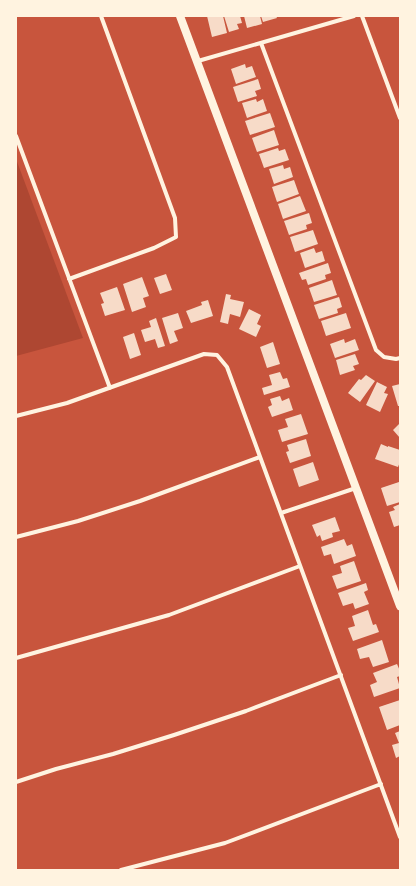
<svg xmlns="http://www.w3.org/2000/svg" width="416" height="886" viewBox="0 0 416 886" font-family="Roboto,sans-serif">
<rect width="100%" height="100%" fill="#c8553d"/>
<path fill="#ae4732" d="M16 159 83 338 16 356Z"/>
<path fill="#f7dbc8" d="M207 16H223L227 33 212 37Z
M224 16H240L242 23 237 24 239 29 229 32Z
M244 16H260L262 24 247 28Z
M261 16H276L277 18 263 22Z
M245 64 246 68 252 66 256 77 236 84 231 69Z
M258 79 261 89 255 91 257 96 238 102 233 87Z
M256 99 257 102 263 99 267 111 247 118 242 103Z
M270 113 275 127 250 135 245 121Z
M274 130 279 145 257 152 252 138Z
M278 148 279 151 285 149 289 160 264 168 259 154Z
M283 165 284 169 290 167 293 177 274 184 269 169Z
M294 180 299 194 277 202 272 187Z
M300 196 306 211 283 219 278 204Z
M309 213 312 223 306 225 307 229 289 235 284 221Z
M313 230 318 244 295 252 290 237Z
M314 248 316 253 322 251 325 261 305 268 300 253Z
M328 263 331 273 325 275 326 279 308 285 306 279 302 280 299 273Z
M166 274 172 290 160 294 154 278Z
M142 277 149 296 143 298 146 307 132 312 123 284Z
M332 280 337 295 314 302 309 288Z
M117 287 125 310 105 316 101 304 104 303 100 293Z
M226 294 231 295 230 299 244 302 240 317 230 314 228 324 220 322Z
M339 297 342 307 337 309 338 313 319 319 314 305Z
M208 300 213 316 191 323 186 311 202 305 201 302Z
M249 309 261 315 257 324 261 326 256 337 239 329Z
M178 313 183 328 174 331 178 341 170 344 162 318Z
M346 313 351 328 326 336 321 321Z
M156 318 165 346 158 348 155 339 145 342 141 330 151 327 149 321Z
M134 333 141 355 130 359 123 337Z
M344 339 345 343 355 339 359 350 335 358 330 344Z
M273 342 280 364 267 368 260 347Z
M355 354 359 364 353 366 355 370 340 375 336 360Z
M280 372 283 379 287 378 290 387 264 395 262 388 272 385 269 375Z
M366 375 375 381 360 402 348 393 359 379 361 380Z
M377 382 387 387 384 393 388 394 380 412 366 405Z
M400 384V406H398L392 386Z
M280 396 282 401 289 398 293 410 272 417 268 407 272 405 270 399Z
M301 414 308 434 282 442 278 430 288 427 285 419Z
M400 423V438L393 430Z
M306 439 311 456 290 463 286 452 289 451 287 445Z
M381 444 388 447V446L400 450V462L398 467 375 459Z
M313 462 319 480 299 487 293 469Z
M399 482 400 484V502L387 506 381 488Z
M400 504V525L394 527 389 512 395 510 393 507Z
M335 517 340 531 332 533 333 537 322 541 320 535 317 537 312 525Z
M344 539 347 546 352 544 356 556 334 564 331 554 324 556 321 547Z
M354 561 361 581 337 589 332 576 342 573 340 566Z
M366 583 368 590 364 592 369 604 355 609 353 603 343 606 338 593Z
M368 610 373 625 376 624 379 632 353 641 348 628 355 626 352 616Z
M382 640 389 662 373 667 369 657 360 659 357 649Z
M397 664 400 671V676L397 677 400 688 374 697 370 685 377 682 373 673Z
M400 700V725L387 730 379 707Z
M400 731V756L396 758 392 745 399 743 395 733Z"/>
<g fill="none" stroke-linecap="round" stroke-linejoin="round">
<path stroke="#fff3e0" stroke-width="4" d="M362 16 400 118
M261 43 376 350 384 357 396 359 400 358
M198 61 354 16
M16 136 110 388
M69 279 154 248 176 237 175 218 101 16
M16 416 67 403 204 354 217 355 227 367 400 837
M281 513 356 488
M16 537 78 521 140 501 260 457
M16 658 169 615 300 566
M16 782 56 769 113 754 174 735 246 711 341 675
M121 870 225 843 381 784"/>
<path stroke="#fff3e0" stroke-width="8" d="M180 16 400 606"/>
</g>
<rect width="416" height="886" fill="none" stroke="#fff3e0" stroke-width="34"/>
</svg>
